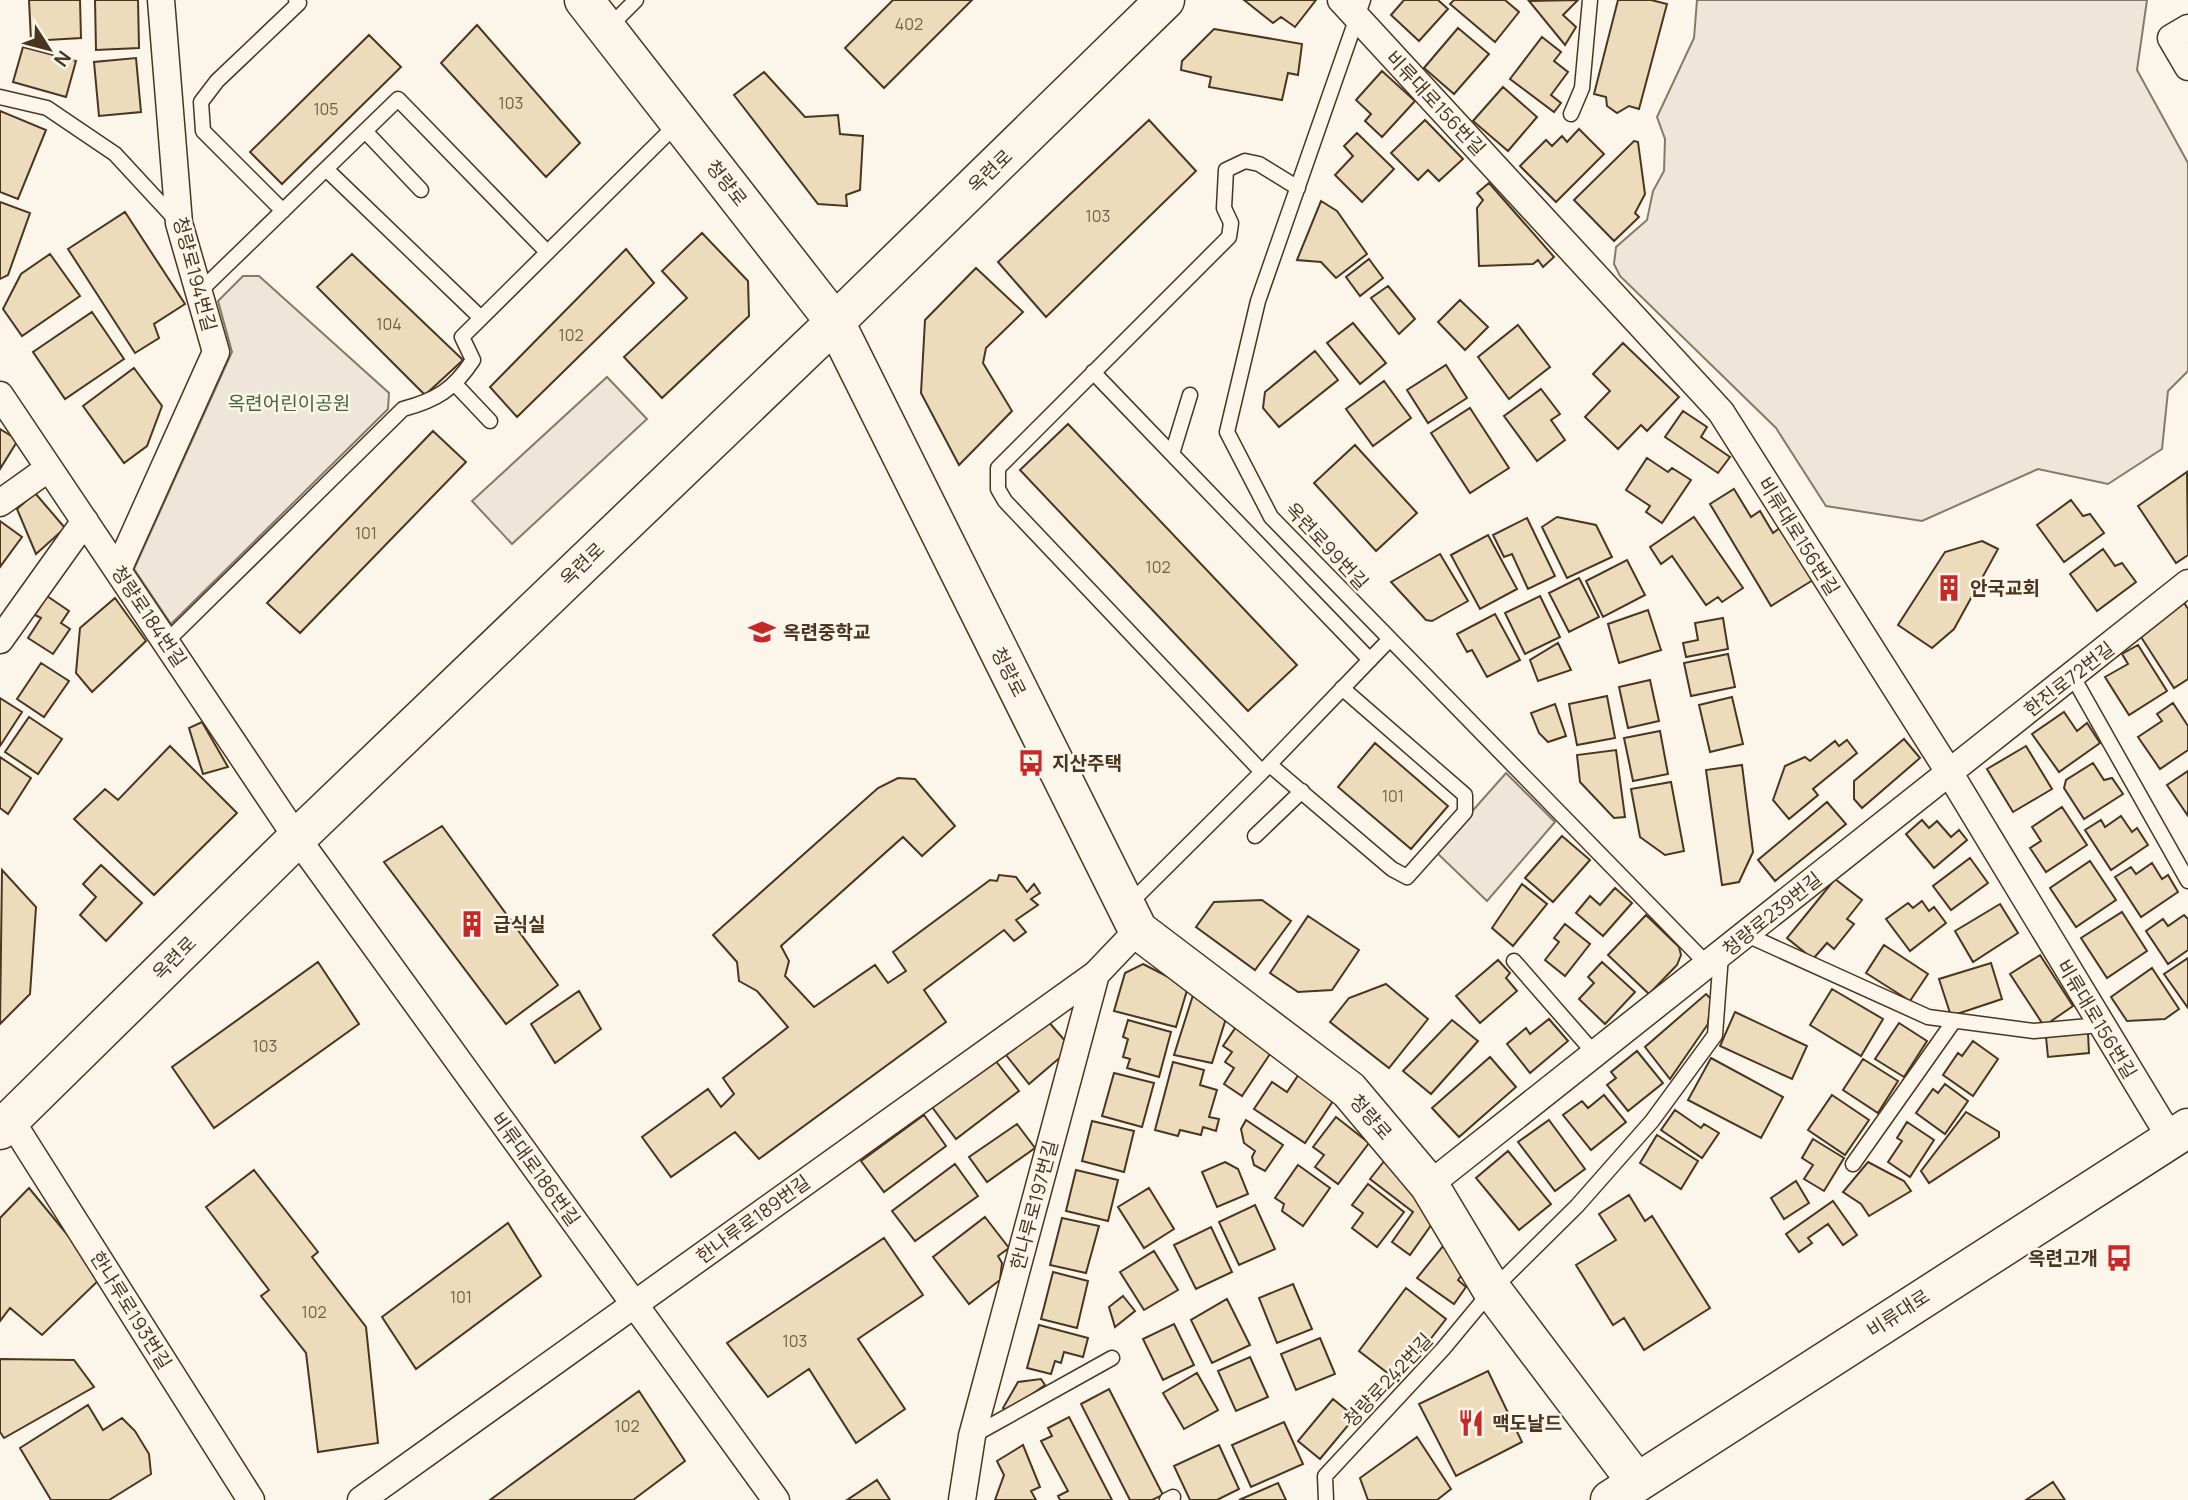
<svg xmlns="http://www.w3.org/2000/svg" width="2188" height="1500" viewBox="0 0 2188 1500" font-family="Manrope,'Noto Sans KR',sans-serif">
<rect width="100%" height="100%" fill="#fbf6e9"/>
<path fill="#ede6d9" stroke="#887966" stroke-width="2" d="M1697 0H2147L2137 70 2188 163V371L2168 391 2162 449 2108 484 2038 469 1922 521 1826 506 1776 428 1620 276 1614 264 1616 247 1647 220 1653 191 1664 171 1665 139 1657 117 1694 38Z
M243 276H259L389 393 388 409 171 624 134 569 232 352 218 301Z
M607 377 647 419 512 544 472 501Z
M1506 773 1555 822 1487 901 1436 852Z"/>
<path fill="#ecdcbc" stroke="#4a3520" stroke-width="2" d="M29 0H80L81 38 31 41Z
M95 0H138L139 48 96 50Z
M893 0H972L884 88 845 48Z
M1244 0H1316L1295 27 1281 17 1273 23Z
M1404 0H1438L1448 9 1419 41 1391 15Z
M1454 0H1505L1519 12 1495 42 1450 4Z
M1578 0 1563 15 1576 27 1565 45 1529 1Z
M1618 0H1651L1667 4 1639 109 1629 106 1617 113 1607 106 1606 97 1594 94Z
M477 25 580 143 546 177 441 63Z
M1458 28 1489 54 1454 94 1424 68Z
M1214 29 1302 44 1298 75 1288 73 1282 100 1209 87 1211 77 1181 70 1182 61Z
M369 35 401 67 282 184 250 152Z
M1542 37 1561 52 1554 61 1568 72 1551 95 1561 103 1554 112 1510 79Z
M23 47 76 61 66 97 13 82Z
M136 58 141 112 99 116 94 62Z
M1382 71 1415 101 1382 137 1365 121 1371 114 1356 100Z
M764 72 805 117 838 115 840 134 863 136 860 190 846 195 847 206 818 204 734 95Z
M1503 87 1537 117 1508 151 1473 121Z
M0 111 46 130 18 199 0 192Z
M1149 120 1196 171 1046 317 998 262Z
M1425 120 1463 159 1439 181 1428 170 1418 180 1391 153Z
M1579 129 1604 154 1556 202 1520 166 1546 140 1552 146 1562 136 1567 142Z
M1357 133 1394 169 1362 202 1335 175 1353 156 1344 146Z
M1634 141 1638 142 1645 194 1635 213 1639 217 1614 241 1574 200Z
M1489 183 1554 257 1543 267 1538 260 1533 264 1479 266 1477 208 1483 200 1477 193Z
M1321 201 1337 211 1367 254 1336 278 1321 262 1297 260Z
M0 202 30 213 8 275 0 279Z
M125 212 185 304 154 324 159 338 135 353 68 249Z
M702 233 748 281 749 316 662 398 624 357 687 298 662 271Z
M626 249 654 283 517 417 490 387Z
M50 254 80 296 22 336 3 309 21 274Z
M352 254 463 360 425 395 317 287Z
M1369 259 1383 278 1360 296 1346 277Z
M976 268 1023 312 986 348 983 363 1012 411 959 465 921 393 925 320Z
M1388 286 1415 319 1399 334 1371 298Z
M1460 300 1488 327 1465 350 1438 322Z
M92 312 124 359 65 399 33 352Z
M1353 323 1386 363 1360 384 1327 343Z
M1518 325 1550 367 1509 399 1478 357Z
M1623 343 1679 397 1647 431 1641 425 1618 449 1585 417 1610 391 1593 374Z
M1315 351 1338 380 1279 427 1263 408 1265 392Z
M1446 365 1467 398 1428 423 1407 390Z
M134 368 162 406 147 446 124 463 83 406Z
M1384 381 1411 418 1373 446 1346 409Z
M1541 389 1560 414 1551 420 1565 440 1537 461 1504 416Z
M1470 408 1509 468 1470 493 1431 433Z
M1683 411 1707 427 1701 437 1730 457 1718 473 1665 437Z
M1068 424 1297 665 1248 711 1020 470Z
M0 429 18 440 0 469Z
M433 431 466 462 300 633 267 603Z
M1355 445 1417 513 1376 551 1314 483Z
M1647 458 1668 472 1672 468 1691 480 1662 523 1646 512 1650 506 1626 490Z
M2187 472 2188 555 2176 563 2138 506Z
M1734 489 1751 517 1760 511 1773 533 1781 527 1813 580 1771 606 1710 504Z
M35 493 65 528 36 554 17 509Z
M2071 500 2083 516 2090 514 2104 533 2064 562 2037 525Z
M1557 517 1596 525 1612 557 1567 578 1542 527Z
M1694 517 1743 588 1722 602 1718 597 1706 605 1672 556 1661 564 1650 547Z
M1527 518 1555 576 1528 589 1512 554 1504 557 1493 535Z
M0 521 22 537 0 567Z
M1488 535 1517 589 1480 609 1451 555Z
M1982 541 1998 549 1954 629 1932 648 1898 625 1945 552Z
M2103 549 2115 566 2122 563 2136 582 2097 611 2070 574Z
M1440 554 1468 601 1432 621 1426 620 1391 582Z
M1627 560 1645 595 1603 617 1586 581Z
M1579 578 1599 617 1569 632 1549 593Z
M47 596 69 611 61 623 70 629 53 654 28 638 41 618 35 615Z
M1540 596 1560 637 1525 654 1505 613Z
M115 598 146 641 92 692 76 673 80 628Z
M2183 601 2188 609V679L2174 688 2141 637Z
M1648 610 1661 650 1619 663 1608 624Z
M1495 614 1520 660 1487 677 1472 650 1467 652 1457 634Z
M1723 618 1728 649 1686 657 1683 643 1698 640 1695 623Z
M1558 643 1571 670 1538 681 1530 660Z
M2138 645 2167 691 2129 715 2105 677 2128 664 2122 654Z
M1728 654 1735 687 1691 696 1684 663Z
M41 663 69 681 44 717 17 699Z
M1650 680 1659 721 1628 728 1619 687Z
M1607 696 1615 738 1577 745 1569 704Z
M1732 697 1743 744 1710 752 1699 705Z
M0 698 22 712 0 746Z
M2173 703 2188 726V750L2160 769 2138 737 2162 721 2157 714Z
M1555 704 1566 736 1548 742 1539 733 1531 713Z
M2064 712 2077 731 2087 723 2100 743 2059 772 2032 734Z
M29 717 62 739 38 774 5 752Z
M202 722 228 767 203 774 189 728Z
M1660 731 1668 774 1633 781 1624 738Z
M1904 739 1920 758 1862 808 1854 799V781Z
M1847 740 1857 753 1813 789 1818 795 1789 819 1773 800 1785 766 1805 757 1810 761 1835 741 1839 746Z
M1375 743 1448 806 1411 849 1338 787Z
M170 746 237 813 154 895 74 819 105 789 118 800Z
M2026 746 2052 789 2013 812 1987 769Z
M1616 750 1625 817 1614 818 1580 782 1577 755Z
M0 757 31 778 8 814 0 808Z
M2093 763 2104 780 2112 778 2123 794 2084 819 2064 788 2066 780Z
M1742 765 1753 852 1739 882 1722 885 1706 770Z
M2188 771V816L2167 785Z
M898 778 915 779 955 826 922 856 903 837 781 946 789 961 785 976 814 1007 875 965 888 983 906 971 893 952 990 880 997 881 999 875 1016 877 1027 892 1034 884 1040 893 1031 899 1038 905 1016 920 1026 932 1014 941 1004 930 924 990 946 1022 759 1159 735 1132 671 1177 642 1137 708 1089 721 1107 734 1094 723 1078 788 1027 757 991 739 981 737 962 713 935 878 788Z
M1671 782 1684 851 1665 855 1640 837 1631 789Z
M1827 802 1846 824 1775 881 1758 860Z
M2062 807 2087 845 2046 872 2030 848 2041 841 2032 827Z
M2121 816 2132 832 2137 828 2148 845 2111 870 2085 830 2101 820 2105 827Z
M1922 820 1929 828 1937 821 1951 837 1959 830 1967 840 1934 868 1906 834Z
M442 826 558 985 506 1024 384 862Z
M1562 836 1590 860 1553 902 1525 878Z
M1970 858 1988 883 1951 910 1933 886Z
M2090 861 2116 900 2076 927 2050 888Z
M2152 863 2162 879 2168 875 2178 892 2141 917 2115 877 2131 867 2136 874Z
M101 865 142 903 106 941 80 915 96 897 83 884Z
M2 870 36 907 30 994 0 1024Z
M1835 879 1862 900 1847 919 1854 924 1834 949 1827 943 1813 959 1787 938Z
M1522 884 1547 904 1513 946 1492 928Z
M1615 888 1632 903 1603 936 1576 913 1590 896 1600 905Z
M1262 900 1291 921 1255 970 1196 927 1214 902Z
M1922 901 1929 911 1934 907 1946 923 1910 951 1886 919 1908 903 1913 908Z
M2000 904 2018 933 1973 962 1955 931Z
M2122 912 2147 951 2107 978 2081 938Z
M1646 915 1679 947 1681 955 1677 965 1649 994 1608 955Z
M2184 915 2188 919V950L2168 964 2146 931 2163 919 2168 926Z
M1308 916 1359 950 1332 990 1298 992 1270 973Z
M1565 924 1590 944 1565 976 1545 960 1559 942 1554 938Z
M1884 945 1928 974 1910 1001 1866 973Z
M2040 955 2073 1006 2044 1026 2010 974Z
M2188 958V1008L2164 974Z
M1498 960 1510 973 1506 978 1517 991 1480 1023 1456 996Z
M318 962 359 1024 214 1128 172 1067Z
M1602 962 1635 992 1605 1024 1579 999 1594 983 1588 977Z
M1991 963 2002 999 1951 1016 1939 979Z
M1143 964 1188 987 1176 1027 1114 1011 1125 973Z
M2152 968 2179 1009 2165 1019 2127 1021 2111 997Z
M1386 984 1428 1019 1389 1068 1330 1022 1349 998Z
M1832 989 1883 1019 1861 1056 1810 1025Z
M579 991 601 1029 555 1063 531 1024Z
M1194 992 1228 1012 1212 1063 1174 1055Z
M1706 994 1711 999 1708 1024 1670 1079 1645 1047Z
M1735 1012 1807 1046 1792 1079 1720 1046Z
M1549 1019 1568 1041 1530 1073 1507 1044 1526 1028 1530 1034Z
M1047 1020 1066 1042 1063 1055 1029 1084 1006 1055Z
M1128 1020 1171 1032 1159 1077 1127 1068 1130 1059 1123 1057 1128 1039 1123 1037Z
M1452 1020 1478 1041 1431 1094 1403 1071Z
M1899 1023 1927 1041 1904 1077 1875 1059Z
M1236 1027 1272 1051 1242 1096 1224 1084 1234 1068 1225 1062 1232 1052 1223 1046Z
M2088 1033 2089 1053 2048 1057 2046 1037Z
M1973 1041 1998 1059 1973 1096 1943 1075 1958 1053 1962 1056Z
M1637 1051 1663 1083 1628 1111 1607 1085 1616 1078 1611 1072Z
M1490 1057 1516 1087 1459 1137 1432 1108Z
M1711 1058 1783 1097 1761 1138 1688 1100Z
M1863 1059 1898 1081 1878 1113 1843 1090Z
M995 1060 1019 1091 956 1139 932 1107Z
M1173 1062 1204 1070 1200 1085 1217 1090 1209 1117 1219 1119 1216 1131 1203 1127 1201 1135 1180 1130 1178 1136 1155 1130Z
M1301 1071 1337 1095 1305 1143 1254 1109 1272 1082 1287 1092Z
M1114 1073 1154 1083 1142 1127 1102 1116Z
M1945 1084 1968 1101 1945 1134 1916 1113 1933 1089 1938 1093Z
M1604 1095 1626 1122 1591 1150 1563 1115 1582 1101 1588 1108Z
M1832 1095 1869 1120 1845 1155 1808 1130Z
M1675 1110 1701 1128 1704 1124 1719 1133 1702 1158 1661 1130Z
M1966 1112 1999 1132V1137L1929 1183 1921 1171Z
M924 1115 946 1146 884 1192 861 1161Z
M1336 1117 1369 1143 1338 1184 1315 1167 1324 1155 1313 1147Z
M1246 1120 1283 1145 1265 1171 1254 1165 1252 1157 1255 1151 1244 1143 1241 1129Z
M1549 1120 1585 1169 1555 1191 1518 1142Z
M1092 1121 1134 1131 1124 1172 1082 1161Z
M1907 1122 1934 1140 1910 1177 1888 1162 1902 1141 1897 1138Z
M1017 1124 1035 1148 987 1182 969 1157Z
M1657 1135 1698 1161 1681 1189 1640 1163Z
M1813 1139 1844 1158 1824 1191 1804 1179 1813 1165 1802 1158Z
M1508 1151 1551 1204 1519 1230 1476 1178Z
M1385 1160 1434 1221 1410 1255 1392 1242 1413 1212 1370 1179Z
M1225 1162 1238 1169 1248 1194 1217 1207 1202 1172Z
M1868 1162 1904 1181 1911 1191 1869 1216 1861 1204 1843 1192Z
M955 1164 978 1196 915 1241 892 1211Z
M1298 1165 1330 1188 1303 1226 1282 1211 1284 1204 1275 1198Z
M254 1170 318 1252 312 1257 366 1327 378 1443 318 1452 306 1353 261 1296 269 1290 206 1207Z
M1076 1170 1118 1180 1108 1221 1066 1211Z
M1796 1181 1809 1203 1784 1219 1771 1198Z
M1368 1184 1404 1212 1377 1247 1352 1228 1363 1213 1352 1205Z
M29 1188 102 1277 42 1335 10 1308 0 1321V1218Z
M1149 1188 1174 1229 1144 1248 1118 1207Z
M1629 1195 1645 1221 1652 1216 1710 1308 1644 1350 1624 1318 1613 1325 1576 1265 1616 1240 1599 1214Z
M1833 1201 1857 1235 1843 1245 1828 1224 1808 1238 1812 1243 1799 1252 1786 1234Z
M1255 1205 1275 1249 1239 1265 1219 1222Z
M985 1217 1009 1248 998 1256 1002 1263 1000 1280 969 1304 933 1257Z
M1062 1218 1099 1226 1086 1273 1050 1265Z
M508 1223 541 1276 416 1369 382 1317Z
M1211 1227 1232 1272 1196 1289 1174 1245Z
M884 1238 923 1295 858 1339 905 1409 856 1443 809 1369 768 1397 727 1343Z
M1443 1246 1464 1272 1458 1280 1466 1287 1454 1304 1417 1278Z
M1154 1251 1178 1290 1144 1310 1120 1272Z
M1053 1272 1088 1281 1077 1328 1041 1319Z
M1293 1284 1312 1329 1277 1343 1259 1298Z
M1406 1288 1446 1319 1398 1381 1359 1351Z
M1123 1296 1135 1311 1115 1327 1109 1307Z
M1227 1299 1250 1345 1212 1363 1191 1320Z
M1174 1324 1194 1365 1163 1380 1143 1339Z
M1039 1325 1088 1338 1083 1357 1064 1352 1061 1363 1055 1361 1051 1374 1027 1368Z
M1320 1338 1335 1374 1296 1390 1281 1354Z
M1250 1357 1268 1397 1236 1411 1218 1371Z
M0 1359 74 1360 94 1387 4 1438 0 1432Z
M1488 1371 1522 1442 1456 1476 1419 1404Z
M1197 1373 1218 1410 1184 1429 1163 1393Z
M1041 1379 1045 1385 1007 1412 1003 1408 1018 1382Z
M1109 1389 1163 1495 1152 1500H1130L1081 1404Z
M639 1391 685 1461 633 1500H490Z
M1333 1399 1355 1417 1320 1459 1298 1441Z
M88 1405 103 1430 122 1418 135 1431 149 1454 151 1474 109 1500H51L20 1448Z
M1069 1417 1112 1500H1060L1058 1496 1068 1491 1041 1441 1052 1436 1048 1428Z
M1284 1422 1303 1464 1251 1487 1232 1445Z
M1417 1437 1451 1489 1437 1500H1368L1360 1478Z
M1023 1445 1040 1487 1031 1491 1036 1500H995L1004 1475 997 1461Z
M1219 1445 1239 1489 1217 1500H1190L1174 1466Z
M877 1480 890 1500H847Z
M2053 1482 2065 1500H2026Z
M1278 1483 1286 1500H1239Z"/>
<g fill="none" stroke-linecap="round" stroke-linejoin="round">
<defs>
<path id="lane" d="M1363 0 1258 301 1227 432 1271 517 1708 965
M607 29 636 0
M0 97 47 108 115 154 176 220
M1571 114 1582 88 1590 0
M365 131 421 190
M326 169 481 318
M283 211 203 131 201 102 217 81 299 3 296 0
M199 292 398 99 547 252
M1093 372 1370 660
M456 385 490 421
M1172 454 1190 395
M166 642 403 409C437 400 454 389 473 360L462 337 678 123
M2073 677 2188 881
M1270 765 1392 869 1407 877 1465 812V795L1342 688
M1262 772 1005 501 998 489V468L1229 237 1231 223 1224 208 1226 170 1245 161 1259 164 1298 188
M1255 836 1302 791
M1128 905 1262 772 1389 640
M1747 935 1928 1017 2034 1031 2100 1025
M1514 961 1595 1054
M1853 1164 1954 1021
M974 1435 1112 1358
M1167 1500 1173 1497
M1326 1500 1325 1476 1443 1349 1492 1290 1577 1206 1652 1121 1715 1035 1721 955"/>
<path id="street" d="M1341 0 1721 412 1949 772 2171 1139
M2188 28 2171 38 2188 67
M0 395 297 838 776 1500
M0 503 49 468
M118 570 216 352 179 223 161 0
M0 640 85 521
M10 1119 251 1500
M1429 1185 2188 583
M361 1500 1096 974 1138 930
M962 1500 972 1436 1096 974"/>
<path id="secondary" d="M584 0 835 322 1138 930 1349 1090 1429 1185 1492 1290 1636 1481
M0 1130 297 838 835 322 1165 0
M1610 1500 2188 1128"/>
</defs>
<use href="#lane" stroke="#4a3520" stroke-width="17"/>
<use href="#street" stroke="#4a3520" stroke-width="29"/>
<use href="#secondary" stroke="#4a3520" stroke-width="41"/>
<use href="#lane" stroke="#fbf6e9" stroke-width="14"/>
<use href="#street" stroke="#fbf6e9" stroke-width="26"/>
<use href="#secondary" stroke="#fbf6e9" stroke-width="38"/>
</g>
<defs>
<symbol id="building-bare" viewBox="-9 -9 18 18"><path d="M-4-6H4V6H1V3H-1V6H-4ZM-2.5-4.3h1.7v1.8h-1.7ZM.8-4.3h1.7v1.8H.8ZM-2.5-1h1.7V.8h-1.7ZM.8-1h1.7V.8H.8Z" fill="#c62828" stroke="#fbf6e9" stroke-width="2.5" paint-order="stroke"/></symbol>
<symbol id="school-bare" viewBox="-9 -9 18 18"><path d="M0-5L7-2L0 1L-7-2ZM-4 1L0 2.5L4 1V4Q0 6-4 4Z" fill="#c62828" stroke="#fbf6e9" stroke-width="2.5" paint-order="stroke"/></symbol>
<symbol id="bus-bare" viewBox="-9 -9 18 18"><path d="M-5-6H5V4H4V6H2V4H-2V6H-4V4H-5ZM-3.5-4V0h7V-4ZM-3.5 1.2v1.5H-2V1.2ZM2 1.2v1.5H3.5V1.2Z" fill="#c62828" stroke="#fbf6e9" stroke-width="2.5" paint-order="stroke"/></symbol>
<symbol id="restaurant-bare" viewBox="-9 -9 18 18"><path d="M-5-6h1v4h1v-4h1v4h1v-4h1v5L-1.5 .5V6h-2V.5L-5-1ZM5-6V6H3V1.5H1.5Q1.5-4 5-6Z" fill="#c62828" stroke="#fbf6e9" stroke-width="2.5" paint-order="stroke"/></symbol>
</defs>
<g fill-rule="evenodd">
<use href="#building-bare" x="1930" y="569" width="38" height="38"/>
<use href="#school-bare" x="743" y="613" width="38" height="38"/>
<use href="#bus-bare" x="1012" y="744" width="38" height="38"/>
<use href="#building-bare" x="453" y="905" width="38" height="38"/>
<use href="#bus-bare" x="2100" y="1239" width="38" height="38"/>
<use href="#restaurant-bare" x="1452" y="1404" width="38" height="38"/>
</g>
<g text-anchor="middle" stroke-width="5" stroke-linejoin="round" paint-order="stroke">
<g font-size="16" fill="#725f47">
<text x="909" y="30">402</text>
<text x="511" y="109">103</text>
<text x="326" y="115">105</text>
<text x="1098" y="222">103</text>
<text x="389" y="330">104</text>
<text x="571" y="341">102</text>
<text x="366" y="539">101</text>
<text x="1158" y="573">102</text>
<text x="1393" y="802">101</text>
<text x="265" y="1052">103</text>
<text x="461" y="1303">101</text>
<text x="314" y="1318">102</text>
<text x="795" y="1347">103</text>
<text x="627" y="1432">102</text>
</g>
<g font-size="19" fill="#4a3520" stroke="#fbf6e9">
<text transform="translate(1436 103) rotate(47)" y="7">비류대로156번길</text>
<text transform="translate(990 171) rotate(-44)" y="7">옥련로</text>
<text transform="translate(727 183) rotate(52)" y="7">청량로</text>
<text transform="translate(195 274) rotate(75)" y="7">청량로194번길</text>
<text transform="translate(1799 536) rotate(58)" y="7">비류대로156번길</text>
<text transform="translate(1327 546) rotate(47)" y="7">옥련로99번길</text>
<text transform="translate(582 564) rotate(-44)" y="7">옥련로</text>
<text transform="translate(149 616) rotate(56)" y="7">청량로184번길</text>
<text transform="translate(1009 672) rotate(63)" y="7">청량로</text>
<text transform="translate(2069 679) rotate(-38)" y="7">한진로72번길</text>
<text transform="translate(1772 914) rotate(-39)" y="7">청량로239번길</text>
<text transform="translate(174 958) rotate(-45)" y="7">옥련로</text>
<text transform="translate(2097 1019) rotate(59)" y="7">비류대로156번길</text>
<text transform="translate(1371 1117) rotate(49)" y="7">청량로</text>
<text transform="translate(536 1169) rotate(54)" y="7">비류대로186번길</text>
<text transform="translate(1034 1205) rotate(-75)" y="7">한나루로197번길</text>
<text transform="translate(753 1219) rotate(-36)" y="7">한나루로189번길</text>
<text transform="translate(131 1310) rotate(58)" y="7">한나루로193번길</text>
<text transform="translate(1898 1313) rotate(-33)" y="7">비류대로</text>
<text transform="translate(1388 1380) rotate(-47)" y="7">청량로242번길</text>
</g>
<g font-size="19" fill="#436837" stroke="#fbf6e9">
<text x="289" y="410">옥련어린이공원</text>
</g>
<g font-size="19" font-weight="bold" fill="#4a3520" stroke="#fbf6e9" text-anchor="start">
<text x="1970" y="595">안국교회</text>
<text x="783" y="639">옥련중학교</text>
<text x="1052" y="770">지산주택</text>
<text x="493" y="931">급식실</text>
<text x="2098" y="1265" text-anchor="end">옥련고개</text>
<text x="1492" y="1430">맥도날드</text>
</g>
</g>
<g transform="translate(49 49) rotate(126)" stroke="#fbf6e9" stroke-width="5" paint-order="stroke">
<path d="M0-5L12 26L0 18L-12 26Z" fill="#4a3520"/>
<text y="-10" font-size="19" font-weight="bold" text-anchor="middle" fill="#4a3520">N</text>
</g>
</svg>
